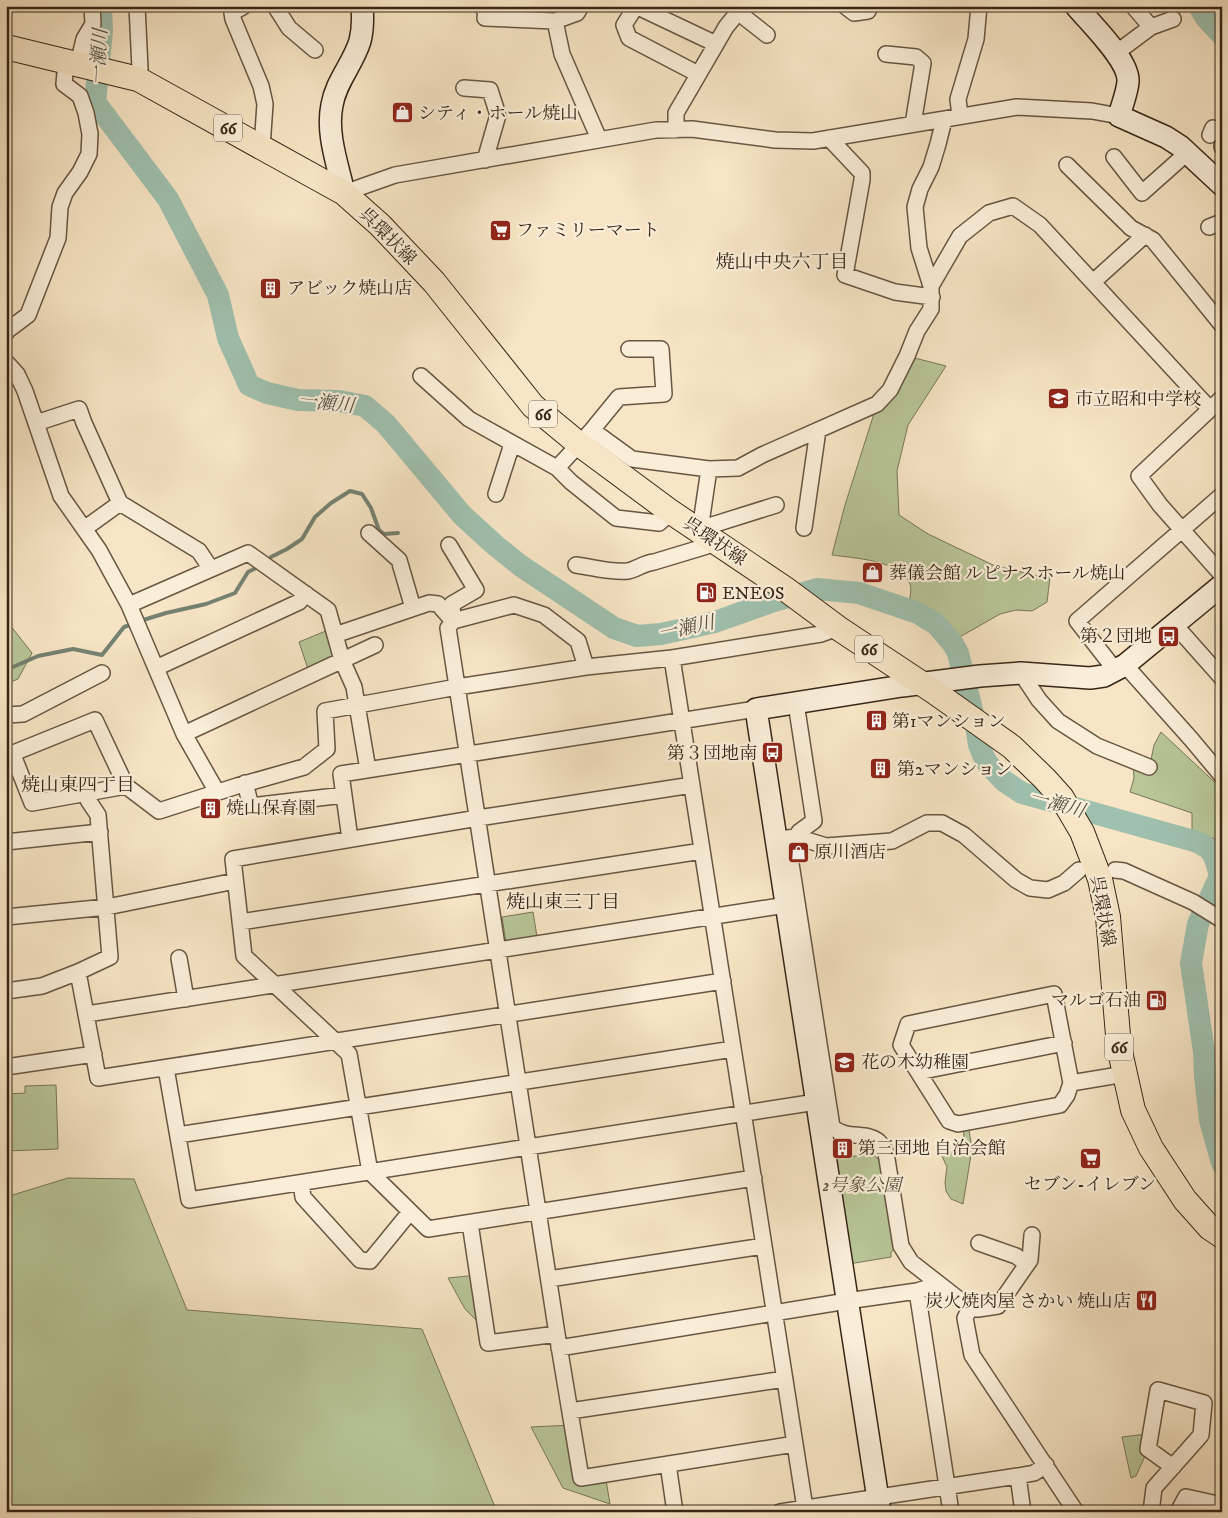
<svg xmlns="http://www.w3.org/2000/svg" width="1228" height="1518" viewBox="0 0 1228 1518" font-family="'IM FELL DW Pica','Noto Serif JP',serif">
<rect width="100%" height="100%" fill="#f7e5c5"/>
<filter id="stains"><feTurbulence type="fractalNoise" baseFrequency=".004" numOctaves="4"/><feColorMatrix values="0 0 0 0 .2 0 0 0 0 .09 0 0 0 0 .02 0 0 0 .5 -.17"/></filter>
<radialGradient id="worn" r=".72"><stop offset=".6" stop-color="#630" stop-opacity="0"/><stop offset="1" stop-color="#630" stop-opacity=".3"/></radialGradient>
<path fill="#b8c698" stroke="#787658" d="M1197 6H1222V29L1221 28Z
M907 356 946 366 908 425 897 471 899 515 928 534 993 565 1042 577H1050L1047 602 1032 611 1016 610 1000 614 958 638C946 621 929 609 909 603 910 596 912 590 910 584 901 560 853 558 832 555L845 505 877 404Z
M6 620 32 653 18 679 6 684Z
M333 628 342 660 310 675 299 642Z
M1161 732 1222 789V847L1215 839 1192 831V813L1130 792 1134 778 1133 763 1151 760 1154 745Z
M533 912 538 943 507 949 502 917Z
M56 1085 58 1149 6 1151V1094L25 1093V1086Z
M968 1124 972 1149 963 1204 951 1199 946 1191 945 1182 947 1167 941 1154 965 1148 963 1125Z
M873 1153 885 1168 897 1247 891 1252V1257L849 1264 831 1160Z
M68 1178 134 1179 187 1310 422 1329 497 1512H6V1197Z
M478 1275 485 1329 465 1309 448 1278Z
M572 1425 581 1477 605 1474 610 1504 563 1488 531 1427Z
M1147 1434 1146 1454 1136 1476 1131 1478 1122 1437Z"/>
<g fill="none" stroke-linecap="round" stroke-linejoin="round">
<path stroke="#758272" stroke-width="4" d="M271 557 287 549 302 539 315 517 331 503 350 491 362 494 371 508 379 530 384 534 398 533
M140 621 166 613 206 604 235 593 248 572 254 569
M6 670 38 656 73 649 102 655 124 627 133 624"/>
<path stroke="#9fc0ae" stroke-width="22" d="M101 6 102 31 95 102 168 199 218 295 228 338 249 385 267 393 298 400 339 401 365 406 386 424 462 515 496 546 521 566 614 628 637 636 661 634 715 622 771 602 817 589 859 593 918 613 936 624 953 644 958 653 976 726 979 745 983 755 988 764 1004 781 1022 793 1194 841C1215 849 1214 855 1220 876L1198 924 1191 963 1204 1052 1205 1076 1210 1120 1222 1163
M1199 6 1206 18 1222 35"/>
<defs>
<path id="street" d="M137 6 140 69 138 79
M244 6 232 13 233 19 261 86 265 104 262 147
M275 6 289 28 315 50
M482 6 486 13 485 18 555 21
M581 6 577 13 555 21 562 54 599 139
M845 6 854 13 868 11 870 6
M1133 6 1151 27
M739 13 767 35
M1116 53 1151 27 1173 19
M886 54 916 57 923 63 913 124
M78 64 84 39 93 24 92 6
M698 74 629 38 624 25 636 6 716 44
M464 88 490 90 498 115 485 160
M960 116 958 99 976 39 979 6
M676 130V113L726 27 743 6
M1210 135 1213 128 1222 131
M829 138 862 173V180L845 275 895 292 932 297
M1222 146V147
M1114 157 1142 193 1187 153
M1067 165 1131 228 1153 240 1222 325
M344 193 395 175 656 130 692 129 775 140 813 141 1017 107 1092 111 1119 116
M1209 227 1222 222
M1093 282 1145 235
M931 286 960 236 989 213 1013 206 1040 225 1209 408
M6 333 8 330 28 315 58 238 60 207 65 193 80 172 89 154 90 134 86 113 80 96 64 84 66 61
M6 362 17 374 25 391 61 496 99 550 129 605 184 734 217 792
M421 376 469 419 557 468 571 482 616 518 659 523 667 516 668 510
M1222 398 1139 476 1160 505 1222 575
M36 423 79 409 84 423 120 503 199 551 211 569
M592 430 632 459 709 469 738 468 762 455 877 404 890 390 907 356 917 331 931 309V286L919 248 915 207 920 189 931 167 938 144 944 120
M557 468 592 430 619 397 664 394 661 349H629
M496 494 512 444
M709 526 776 505
M804 528 818 430
M84 529 120 503
M700 530 709 469
M369 533 399 560 413 608
M449 545 476 590 452 604 453 621
M576 565C592 567 611 573 628 571 637 569 644 563 654 562L707 546
M129 605 248 553 328 610 342 660 354 687 368 770
M1174 624 1222 678
M335 635 429 603 438 604 453 621
M672 658 805 1508
M1125 665 1191 739 1222 776
M586 667 578 641 544 615 514 605 453 621 448 628 557 1334 581 1478 795 1444
M156 668 299 602 306 594
M1116 671 1077 621 1222 495
M1021 673 1039 700 1058 721 1097 746 1149 767
M796 703 814 821 799 832 797 837
M6 715 23 714 102 673
M184 734 375 645
M13 755 32 803 126 786 159 811 237 786 304 767 327 749 325 711 457 687 586 667 672 658 821 634 838 628
M6 756 95 720 126 786
M245 783 251 806 344 795
M692 785 478 818 233 859 244 956 349 1054 370 1172 428 1229 754 1178
M350 839 341 774 756 709
M6 842 100 832
M1115 870 1124 871 1193 902 1222 920
M6 917 107 907 235 881
M240 922 702 851
M179 958 186 999
M78 972 98 1078 723 981
M6 991 42 986 78 972 110 957 98 815 88 800V794
M87 1014 786 905
M6 1067 94 1054
M166 1068 189 1200 816 1102
M918 1072 1064 1043
M1071 1083 1054 994 908 1024 901 1045 949 1121 958 1124 1060 1105 1067 1095 1071 1083 1125 1074
M178 1135 733 1049
M301 1183 303 1197 360 1260 370 1261 410 1212
M470 1223 488 1343 557 1334
M1032 1235 1030 1260 998 1306 978 1309 970 1308 911 1262 901 1246 886 1153C884 1149 882 1145 879 1142 867 1131 847 1140 832 1127L787 838 797 837 826 846 892 841 927 823H942L964 835 1016 880 1030 888 1048 890 1064 883 1079 870
M979 1243 1016 1256 1027 1264
M549 1279 764 1246
M917 1291 951 1512
M970 1308 965 1318 972 1355 1076 1512
M559 1348 847 1301 917 1291 939 1284
M570 1411 785 1379
M668 1464 675 1512
M1018 1476 1023 1512
M780 1512 1018 1476 1034 1473 1046 1465
M1151 1512 1154 1488 1201 1435 1204 1403 1158 1390 1148 1449 1173 1467
M1178 1512 1186 1497 1222 1505"/>
<path id="secondary" d="M1076 6C1090 23 1130 61 1128 82 1127 93 1122 105 1119 116L1166 137 1180 146 1222 185
M344 193C338 165 326 134 332 105 336 81 353 64 360 41 363 29 363 18 362 6
M880 1512 756 709 902 686 980 676 1021 673 1090 678 1104 676 1125 665 1222 585"/>
<path id="primary" d="M6 47 138 79 344 193 380 225 434 282 533 406 579 444 668 510 784 588 838 628 933 691 1012 747 1045 779 1062 798 1082 832 1100 879 1108 917 1119 1047 1133 1110 1151 1148 1185 1200 1210 1228 1222 1236"/>
</defs>
<use href="#street" stroke="#675642" stroke-width="18"/>
<use href="#secondary" stroke="#372617" stroke-width="24"/>
<use href="#primary" stroke="#372617" stroke-width="26"/>
<use href="#street" stroke="#faeed9" stroke-width="15"/>
<use href="#secondary" stroke="#faeed9" stroke-width="21"/>
<use href="#primary" stroke="#f7e5c5" stroke-width="24"/>
</g>
<defs>
<symbol id="shop-square" viewBox="-11 -11 22 22"><rect x="-9" y="-9" width="18" height="18" rx="4" fill="#8f2418" stroke="#faeed9"/><path d="M-5-2.5h2.3a2.7 3.5 0 0 1 5.4 0H5L5.5 6h-11ZM-1.5-2.5h3a1.5 2.3 0 0 0-3 0Z" fill="#fff"/></symbol>
<symbol id="supermarket-square" viewBox="-11 -11 22 22"><rect x="-9" y="-9" width="18" height="18" rx="4" fill="#8f2418" stroke="#faeed9"/><path d="M-6-5.5h2.5l.6 2H6L4.5 2H-2.5L-4.4-4H-6ZM-1.5 3.2a1.3 1.3 0 1 0 .1 0ZM3 3.2a1.3 1.3 0 1 0 .1 0Z" fill="#fff"/></symbol>
<symbol id="building-square" viewBox="-11 -11 22 22"><rect x="-9" y="-9" width="18" height="18" rx="4" fill="#8f2418" stroke="#faeed9"/><path d="M-4-6H4V6H1V3H-1V6H-4ZM-2.5-4.3h1.7v1.8h-1.7ZM.8-4.3h1.7v1.8H.8ZM-2.5-1h1.7V.8h-1.7ZM.8-1h1.7V.8H.8Z" fill="#fff"/></symbol>
<symbol id="school-square" viewBox="-11 -11 22 22"><rect x="-9" y="-9" width="18" height="18" rx="4" fill="#8f2418" stroke="#faeed9"/><path d="M0-5L7-2L0 1L-7-2ZM-4 1L0 2.5L4 1V4Q0 6-4 4Z" fill="#fff"/></symbol>
<symbol id="fuel-square" viewBox="-11 -11 22 22"><rect x="-9" y="-9" width="18" height="18" rx="4" fill="#8f2418" stroke="#faeed9"/><path d="M-5.5-6h7V0h2V4h1.3V-2.5L3-4.5l.8-.8L6-3V5H2.5V1h-1V6h-7ZM-4.2-4.7v3.2H.2V-4.7Z" fill="#fff"/></symbol>
<symbol id="bus-square" viewBox="-11 -11 22 22"><rect x="-9" y="-9" width="18" height="18" rx="4" fill="#8f2418" stroke="#faeed9"/><path d="M-5-6H5V4H4V6H2V4H-2V6H-4V4H-5ZM-3.5-4V0h7V-4ZM-3.5 1.2v1.5H-2V1.2ZM2 1.2v1.5H3.5V1.2Z" fill="#fff"/></symbol>
<symbol id="restaurant-square" viewBox="-11 -11 22 22"><rect x="-9" y="-9" width="18" height="18" rx="4" fill="#8f2418" stroke="#faeed9"/><path d="M-5-6h1v4h1v-4h1v4h1v-4h1v5L-1.5 .5V6h-2V.5L-5-1ZM5-6V6H3V1.5H1.5Q1.5-4 5-6Z" fill="#fff"/></symbol>
</defs>
<g fill-rule="evenodd">
<use href="#shop-square" x="390" y="100" width="25" height="25"/>
<use href="#supermarket-square" x="488" y="218" width="25" height="25"/>
<use href="#building-square" x="258" y="276" width="25" height="25"/>
<use href="#school-square" x="1046" y="386" width="25" height="25"/>
<use href="#shop-square" x="860" y="560" width="25" height="25"/>
<use href="#fuel-square" x="694" y="580" width="25" height="25"/>
<use href="#bus-square" x="1156" y="624" width="25" height="25"/>
<use href="#building-square" x="864" y="708" width="25" height="25"/>
<use href="#bus-square" x="760" y="740" width="25" height="25"/>
<use href="#building-square" x="868" y="756" width="25" height="25"/>
<use href="#building-square" x="198" y="796" width="25" height="25"/>
<use href="#shop-square" x="786" y="840" width="25" height="25"/>
<use href="#fuel-square" x="1144" y="988" width="25" height="25"/>
<use href="#school-square" x="832" y="1050" width="25" height="25"/>
<use href="#building-square" x="830" y="1136" width="25" height="25"/>
<use href="#supermarket-square" x="1078" y="1146" width="25" height="25"/>
<use href="#restaurant-square" x="1134" y="1288" width="25" height="25"/>
</g>
<g text-anchor="middle" stroke-width="4.5" stroke-linejoin="round" paint-order="stroke">
<g fill="#faeed9" stroke="#726251" stroke-width="1">
<rect x="214" y="114.5" width="28" height="27" rx="4"/>
<rect x="529" y="400.5" width="28" height="27" rx="4"/>
<rect x="855" y="635.5" width="28" height="27" rx="4"/>
<rect x="1105" y="1033.5" width="28" height="27" rx="4"/>
</g>
<g font-size="16" font-weight="bold" fill="#372617">
<text x="228" y="134">66</text>
<text x="543" y="420">66</text>
<text x="869" y="655">66</text>
<text x="1119" y="1053">66</text>
</g>
<g font-size="18" fill="#372617" stroke="#faeed9" text-anchor="start">
<text x="418" y="119">シティ・ホール焼山</text>
<text x="516" y="236">ファミリーマート</text>
<text x="287" y="294">アビック焼山店</text>
<text x="1075" y="405">市立昭和中学校</text>
<text x="889" y="579">葬儀会館 ルピナスホール焼山</text>
<text x="722" y="599">ENEOS</text>
<text x="1152" y="642" text-anchor="end">第２団地</text>
<text x="892" y="727">第1マンション</text>
<text x="757" y="759" text-anchor="end">第３団地南</text>
<text x="897" y="775">第2マンション</text>
<text x="226" y="814">焼山保育園</text>
<text x="814" y="858">原川酒店</text>
<text x="1141" y="1006" text-anchor="end">マルゴ石油</text>
<text x="861" y="1068">花の木幼稚園</text>
<text x="858" y="1154">第三団地 自治会館</text>
<text x="1090" y="1190" text-anchor="middle">セブン-イレブン</text>
<text x="1131" y="1307" text-anchor="end">炭火焼肉屋 さかい 焼山店</text>
</g>
<g font-size="18" fill="#372617" stroke="#faeed9">
<text transform="translate(388 236) rotate(45)" y="6">呉環状線</text>
<text transform="translate(715 541) rotate(34)" y="6">呉環状線</text>
<text transform="translate(1103 911) rotate(80)" y="6">呉環状線</text>
</g>
<g font-size="18" font-style="italic" fill="#574e37" stroke="#faeed9">
<text x="862" y="1191">2号象公園</text>
</g>
<g font-size="19" font-style="italic" fill="#565444" stroke="#faeed9">
<text transform="translate(98 57) rotate(-87)" y="7">一瀬川</text>
<text transform="translate(326 402) rotate(6)" y="7">一瀬川</text>
<text transform="translate(686 627) rotate(-12)" y="7">一瀬川</text>
<text transform="translate(1057 803) rotate(16)" y="7">一瀬川</text>
</g>
<g font-size="19" fill="#372617" stroke="#faeed9">
<text x="782" y="268">焼山中央六丁目</text>
<text x="78" y="791">焼山東四丁目</text>
<text x="563" y="908">焼山東三丁目</text>
</g>
</g>
<rect width="1228" height="1518" fill="none" stroke="#f7e5c5" stroke-width="25"/>
<rect x="8" y="8" width="1213" height="1503" fill="none" stroke="#372617" stroke-width="2.5"/>
<rect x="12" y="12" width="1203" height="1493" fill="none" stroke="#372617"/>
<rect width="100%" height="100%" filter="url(#stains)"/>
<rect width="100%" height="100%" fill="url(#worn)"/>
</svg>
